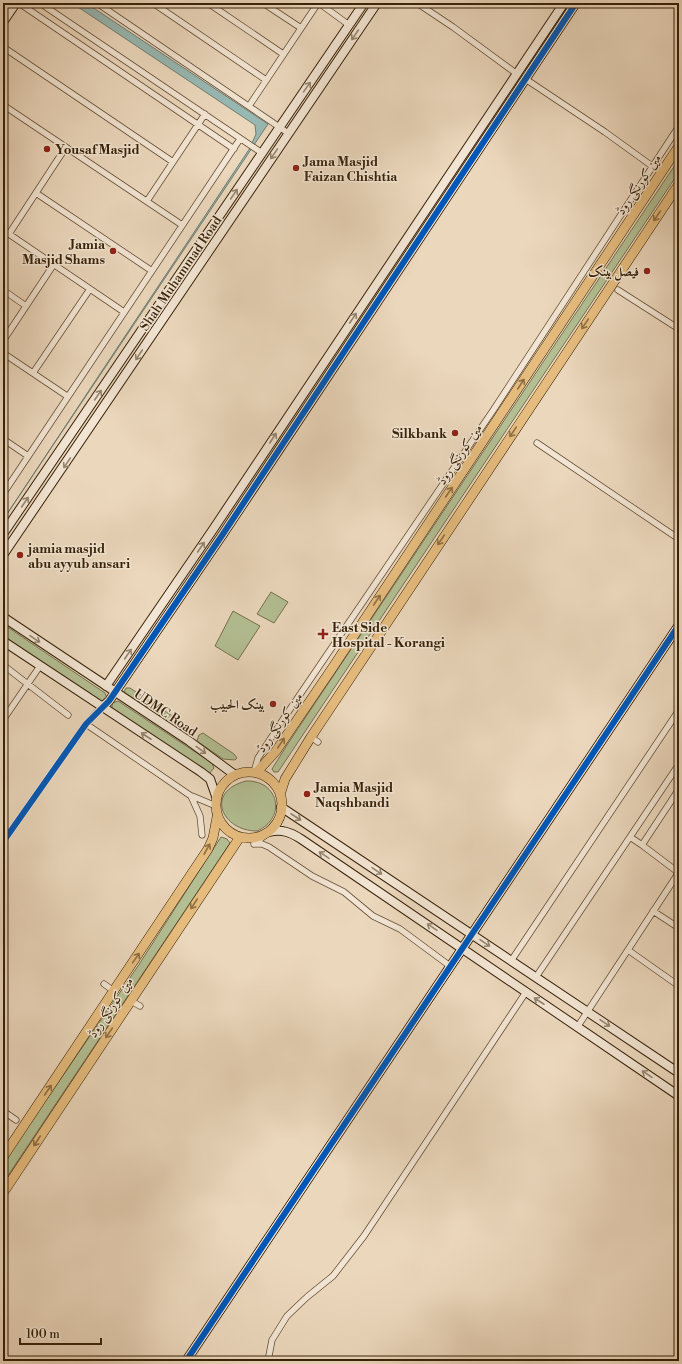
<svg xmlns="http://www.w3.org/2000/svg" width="682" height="1364" viewBox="0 0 682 1364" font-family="'Libre Bodoni',Amiri,serif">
<rect width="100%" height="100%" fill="#ebd7bc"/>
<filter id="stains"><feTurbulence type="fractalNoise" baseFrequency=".005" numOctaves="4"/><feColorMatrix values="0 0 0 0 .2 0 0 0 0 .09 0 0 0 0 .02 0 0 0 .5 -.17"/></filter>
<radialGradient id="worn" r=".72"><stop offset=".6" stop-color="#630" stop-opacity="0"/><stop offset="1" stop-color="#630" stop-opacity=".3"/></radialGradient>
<path fill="#b3bf93" stroke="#76704e" d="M679 159V172L278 772H274L272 769 287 745Z
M271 592 288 602 274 623 257 614Z
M233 611 260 626 238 660 215 646Z
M3 624 105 693 107 698 102 702 99 701 3 637Z
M126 688H130L180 721 181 725 176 727 127 695 124 692Z
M118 701 212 763 214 768 209 774 112 709V703Z
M203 733 234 754 237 758 235 760 223 759 197 741 199 735Z
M246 781C279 780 287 818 257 831 222 831 204 792 246 781Z
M221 837 227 839 230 843 3 1183V1163L138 966Z"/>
<path fill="#98b9b4" stroke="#727d70" d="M72 3H86L268 124 254 145 252 143 256 134 255 125Z
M250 148H252L3 520Z"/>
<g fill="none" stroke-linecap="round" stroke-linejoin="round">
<defs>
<path id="street" d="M19 3 234 149
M40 3 262 153
M97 3 288 133
M153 3 266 80
M208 3 283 54
M263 3 301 28
M319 3 349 25
M417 3 453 27 517 74
M3 47 173 162
M527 80 605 132 652 166
M3 105 182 225
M249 106 318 3
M36 193 152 271
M147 201 205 114
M3 230 124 312
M9 234 66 147
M3 290 26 306
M618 290 679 329
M3 341 54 264
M3 353 67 396
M33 373 90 289
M3 439 28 456
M537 443 679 539
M3 494 240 139
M3 665 68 715
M3 720 40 666
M86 724 191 796 200 816 202 835
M311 737 318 742
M254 772 258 758 284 718 494 409 679 126
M192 796 216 806
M630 837 642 845 679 789
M3 842 86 724 102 707
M254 844H262L269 847 312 876 344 892 373 916 400 929 450 966
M254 844 269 832
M642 845 679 873
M653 911 679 928
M628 950 679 986
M511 961 679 710
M536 977 679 764
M104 984 114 991
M131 1001 140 1006
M578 1026 679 872
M3 1111 16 1120
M268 1361 272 1340 287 1316 307 1297 333 1276 364 1236 526 992"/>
<path id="secondary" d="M3 8 7 3
M3 22 16 3
M3 534 364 3
M3 555 377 3
M3 617 189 741 235 775
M3 641 201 772 210 779 216 796
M106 686 214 528 564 3
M102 707 109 701 223 534 576 3
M281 807 679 1073
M269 832C282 829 290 832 301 839L679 1096
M186 1361 679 625"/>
<path id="primary" d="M216 805a33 33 0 1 1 66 0a33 33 0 1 1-66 0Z
M256 773 276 751 331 670 679 146
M280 795 285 779 311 737 679 184
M3 1157 208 849 213 838 217 817
M3 1193 240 837"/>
</defs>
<use href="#street" stroke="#654f36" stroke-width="7"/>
<use href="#secondary" stroke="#382209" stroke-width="10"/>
<use href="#primary" stroke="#382209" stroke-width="10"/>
<use href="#street" stroke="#f2e5d3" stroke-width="5.5"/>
<use href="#secondary" stroke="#f2e5d3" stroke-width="8"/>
<use href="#primary" stroke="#e6bc7e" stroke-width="9"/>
<defs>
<path id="cycleway" d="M3 842 86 724 109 701 223 534 576 3
M186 1361 679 625"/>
</defs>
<use href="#cycleway" stroke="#f2e5d3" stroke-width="8"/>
<use href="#cycleway" stroke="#0057b8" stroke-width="6"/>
</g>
<defs><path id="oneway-shaft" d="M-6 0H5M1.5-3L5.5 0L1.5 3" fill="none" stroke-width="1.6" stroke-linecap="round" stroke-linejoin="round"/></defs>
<g stroke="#95846e">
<use href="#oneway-shaft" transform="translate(355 35) rotate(124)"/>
<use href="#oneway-shaft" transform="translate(307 87) rotate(-55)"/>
<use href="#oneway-shaft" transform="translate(274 154) rotate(124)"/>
<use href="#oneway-shaft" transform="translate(234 194) rotate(-56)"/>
<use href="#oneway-shaft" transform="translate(353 318) rotate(-56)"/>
<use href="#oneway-shaft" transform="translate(139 355) rotate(124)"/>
<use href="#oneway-shaft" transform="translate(98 395) rotate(-56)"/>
<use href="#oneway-shaft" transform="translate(273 438) rotate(-57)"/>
<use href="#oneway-shaft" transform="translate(67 463) rotate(124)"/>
<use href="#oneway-shaft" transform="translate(25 502) rotate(-56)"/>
<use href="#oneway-shaft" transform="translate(201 547) rotate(-56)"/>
<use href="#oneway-shaft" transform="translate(35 639) rotate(34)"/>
<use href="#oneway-shaft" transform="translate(128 654) rotate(-56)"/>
<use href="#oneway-shaft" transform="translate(146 736) rotate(-147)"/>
<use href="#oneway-shaft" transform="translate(201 750) rotate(36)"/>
<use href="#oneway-shaft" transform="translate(296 817) rotate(33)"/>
<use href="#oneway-shaft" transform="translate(324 855) rotate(-146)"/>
<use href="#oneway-shaft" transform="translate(377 871) rotate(34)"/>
<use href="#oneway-shaft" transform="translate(432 927) rotate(-146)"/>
<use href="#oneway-shaft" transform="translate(485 943) rotate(34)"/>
<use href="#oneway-shaft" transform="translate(539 1001) rotate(-147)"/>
<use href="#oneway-shaft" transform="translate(605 1023) rotate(34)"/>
<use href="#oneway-shaft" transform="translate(647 1074) rotate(-146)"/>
</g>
<g stroke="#8f6f44">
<use href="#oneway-shaft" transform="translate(657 216) rotate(124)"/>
<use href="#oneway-shaft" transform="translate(585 324) rotate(124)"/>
<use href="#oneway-shaft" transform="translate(521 384) rotate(-57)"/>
<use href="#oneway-shaft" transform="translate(513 432) rotate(124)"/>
<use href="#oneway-shaft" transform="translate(449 492) rotate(-56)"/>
<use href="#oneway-shaft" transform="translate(441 540) rotate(124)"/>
<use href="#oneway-shaft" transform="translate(377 600) rotate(-56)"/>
<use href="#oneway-shaft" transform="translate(281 743) rotate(-56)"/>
<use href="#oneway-shaft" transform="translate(207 849) rotate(-61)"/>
<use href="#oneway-shaft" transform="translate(194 904) rotate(123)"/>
<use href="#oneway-shaft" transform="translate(136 958) rotate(-55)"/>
<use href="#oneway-shaft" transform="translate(109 1033) rotate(124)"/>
<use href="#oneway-shaft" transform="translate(48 1090) rotate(-56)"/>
<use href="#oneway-shaft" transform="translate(37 1141) rotate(123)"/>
</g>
<g fill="#8f2418" stroke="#f2e5d3" stroke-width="1.5">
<circle cx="47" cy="149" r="4"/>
<circle cx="296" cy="168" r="4"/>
<circle cx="113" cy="251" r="4"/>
<circle cx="647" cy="271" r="4"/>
<circle cx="455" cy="433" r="4"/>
<circle cx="20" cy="555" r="4"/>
<path d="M321 628h4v4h4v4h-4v4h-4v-4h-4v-4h4z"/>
<circle cx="273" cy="704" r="4"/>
<circle cx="307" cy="794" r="4"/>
</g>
<g text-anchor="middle" stroke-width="3" stroke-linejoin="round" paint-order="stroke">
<g font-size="13" font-weight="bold" fill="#382209" stroke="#f2e5d3" text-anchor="start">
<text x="55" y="154">Yousaf Masjid</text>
<text x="304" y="166">Jama Masjid<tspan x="304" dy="15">Faizan Chishtia</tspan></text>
<text x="105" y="249" text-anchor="end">Jamia<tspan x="105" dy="15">Masjid Shams</tspan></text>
<text x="639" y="276" text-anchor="end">فیصل بینک</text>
<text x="447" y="438" text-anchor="end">Silkbank</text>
<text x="28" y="553">jamia masjid<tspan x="28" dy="15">abu ayyub ansari</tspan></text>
<text x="332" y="632">East Side<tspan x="332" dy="15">Hospital - Korangi</tspan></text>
<text x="265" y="709" text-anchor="end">بينک الحبيب</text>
<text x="315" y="792">Jamia Masjid<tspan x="315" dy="15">Naqshbandi</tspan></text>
</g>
<g font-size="13" fill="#382209" stroke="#f2e5d3">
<text transform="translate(638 184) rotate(-56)" y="5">مین کورنگی روڈ</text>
<text transform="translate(180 273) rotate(-56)" y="5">Shah Muhammad Road</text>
<text transform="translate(459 454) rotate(-56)" y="5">مین کورنگی روڈ</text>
<text transform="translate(166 712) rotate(34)" y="5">UDMC Road</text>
<text transform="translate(279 722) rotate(-55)" y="5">مین کورنگی روڈ</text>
<text transform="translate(110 1007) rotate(-56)" y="5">مین کورنگی روڈ</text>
</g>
</g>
<rect width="682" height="1364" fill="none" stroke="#ebd7bc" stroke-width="16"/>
<rect x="4" y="4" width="674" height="1356" fill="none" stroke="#382209" stroke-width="2"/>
<rect x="8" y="8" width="666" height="1348" fill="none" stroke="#382209"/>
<path d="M20 1338v6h81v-6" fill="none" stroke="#382209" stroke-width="2"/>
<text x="26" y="1338" font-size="12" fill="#382209" stroke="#f2e5d3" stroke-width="3" paint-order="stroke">100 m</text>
<rect width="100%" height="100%" filter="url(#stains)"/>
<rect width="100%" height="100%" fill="url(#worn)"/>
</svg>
